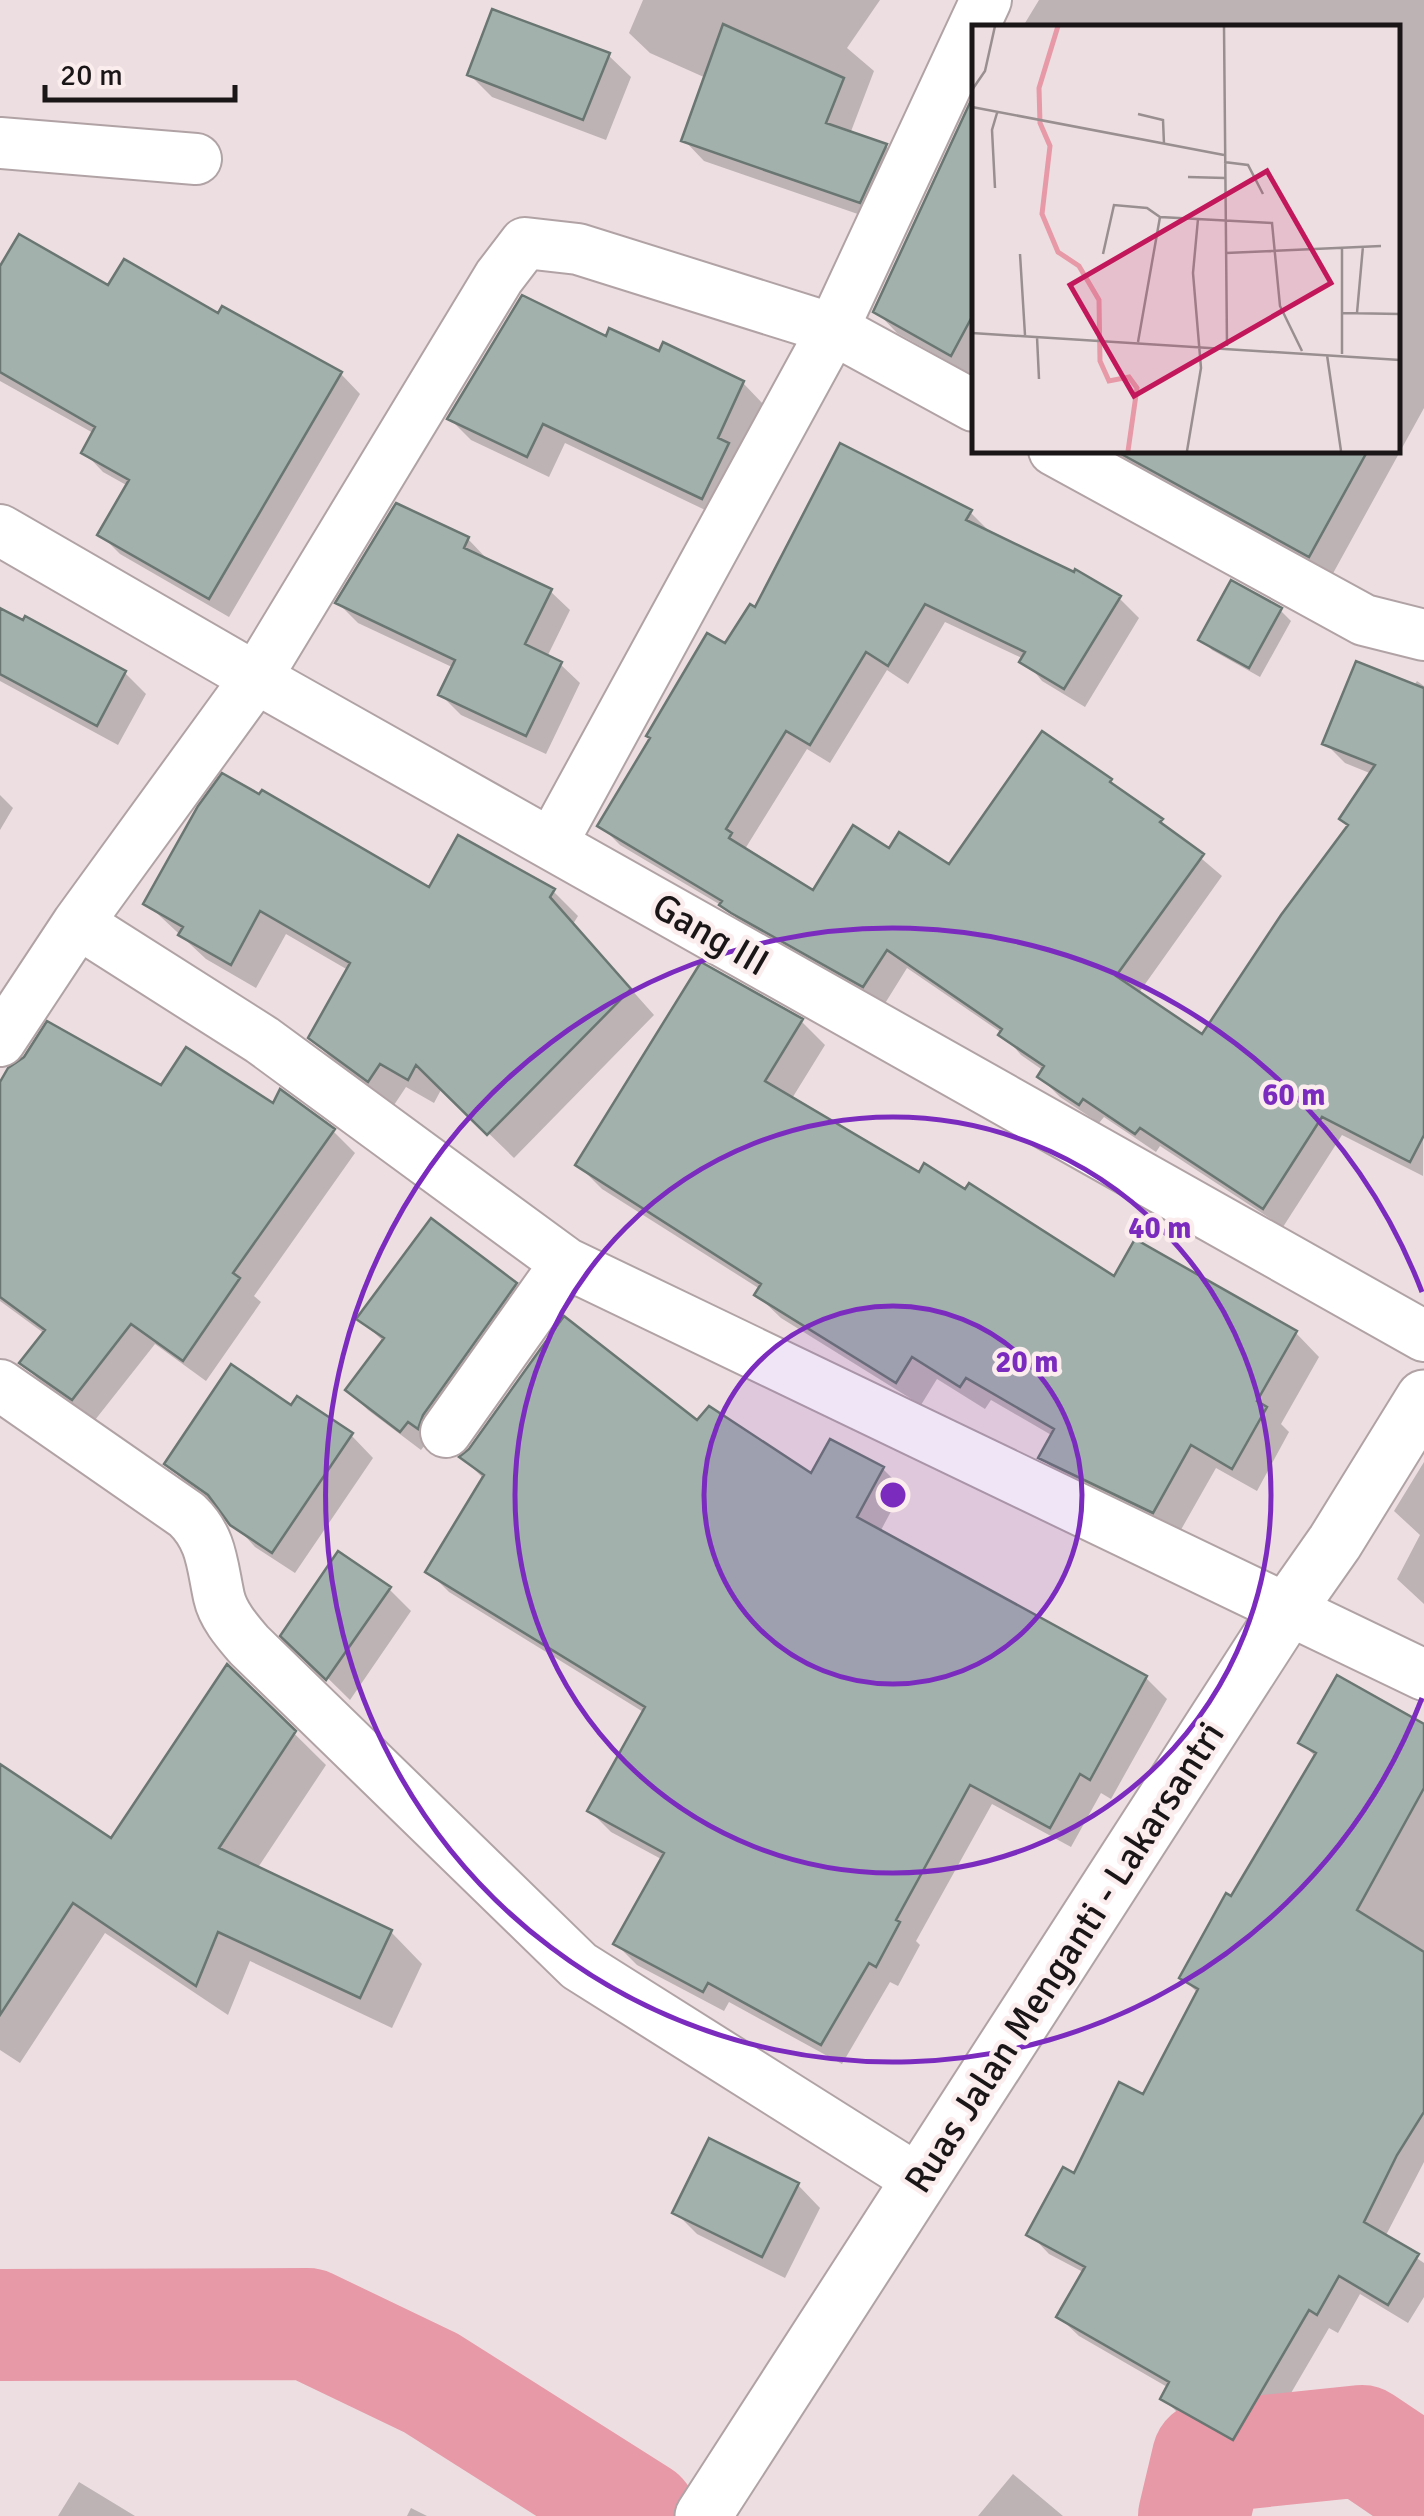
<svg xmlns="http://www.w3.org/2000/svg" width="1424" height="2516" viewBox="0 0 1424 2516" font-family="Signika,sans-serif">
<rect width="100%" height="100%" fill="#eddfe1"/>
<path fill="#0003" d="M643 0H880L847 48 874 71 850 134 886 146 906 167 881 222 704 161 684 140 706 78 650 53 629 33Z
M1039 0H1424V408L1331 577 1100 450H1396V28H1022Z
M608 55 631 77 606 140 492 97 469 74Z
M974 113V376L897 333 876 311Z
M0 270 219 316 341 374 360 394 229 617 120 554 100 534 128 486 103 472 84 452 95 434 0 381Z
M607 339 743 383 764 405 724 519 565 443 549 477 471 440 450 419Z
M970 512 990 532 1119 598 1139 618 1085 707 1042 681 1024 659 945 622 908 684 887 670 830 763 807 749 745 849 813 894 890 851 949 867 1110 781 1222 876 1138 994 1202 1037 1350 826 1372 774 1345 763 1325 743 1413 687 1417 681 1424 686 1423 1176 1342 1135 1283 1227 1160 1146 1156 1152 1104 1117 1099 1123 1060 1097 1040 1077 1044 1071 1021 1055 1002 1033 907 968 884 1005 742 924 729 910 620 845 600 825 726 647 756 611Z
M468 539 487 559 550 591 570 610 547 657 560 664 580 683 546 754 461 715 441 695 454 668 358 623 338 603Z
M0 610 125 673 146 694 118 745 0 681Z
M1280 610 1291 621 1260 677 1212 650 1202 639Z
M0 795 13 808 0 830Z
M430 890 553 891 578 916 573 924 654 1015 514 1158 442 1088 434 1103 406 1087 394 1105 336 1063 311 1038 348 970 286 934 256 988 206 959 146 903Z
M801 1021 825 1045 791 1100 920 1175 1115 1280 1296 1333 1319 1357 1281 1424 1289 1432 1257 1491 1216 1468 1178 1535 1065 1481 1041 1457 1053 1436 991 1400 985 1409 937 1379 921 1405 781 1318 757 1295 760 1289 602 1189 578 1165Z
M0 1087 162 1088 273 1107 333 1131 355 1153 254 1296 261 1302 206 1381 155 1344 95 1420 44 1385 22 1363 45 1334 0 1301Z
M515 1285 535 1304 421 1450 368 1410 348 1390 384 1342 359 1318Z
M291 1409 351 1435 373 1458 295 1573 255 1547 220 1508 189 1486 167 1463Z
M698 1423 812 1476 883 1469 903 1489 880 1532 1146 1678 1167 1699 1111 1799 1101 1793 1071 1847 992 1804 916 1941 920 1945 898 1986 890 1982 842 2064 729 2002 724 2011 637 1965 616 1944 663 1860 611 1832 590 1811 645 1713 449 1592 428 1571 483 1478 463 1458Z
M1424 1462V1604L1397 1579 1420 1535 1394 1511Z
M389 1589 411 1611 350 1700 284 1635Z
M227 1667 326 1765 257 1869 391 1932 422 1964 392 2028 250 1961 228 2015 105 1933 20 2063 0 2050V1767L112 1841Z
M1424 1727V2162L1385 2237 1424 2263V2297L1408 2323 1360 2294 1338 2333 1329 2328 1253 2458 1183 2418 1163 2398 1169 2388 1079 2336 1059 2317 1085 2273 1049 2254 1030 2234 1144 2097 1199 1994 1182 1978 1316 1757 1301 1743Z
M798 2185 820 2208 785 2278 697 2234 675 2212Z
M1013 2474 1063 2516H978Z
M79 2482 135 2516H58Z
M411 2508 427 2516H407Z"/>
<g fill="none" stroke-linecap="round" stroke-linejoin="round">
<path stroke="#e799a8" stroke-width="112" d="M0 2325 308 2324 431 2383 641 2516
M1194 2516 1208 2457 1362 2441 1424 2483"/>
</g>
<path fill="#a3b1ad" stroke="#697672" stroke-width="2.5" d="M492 9 610 53 583 120 467 75Z
M723 24 844 78 826 123 887 144 860 203 681 141Z
M974 94V313L951 356 873 312Z
M19 234 108 285 124 259 218 313 222 306 342 372 209 599 97 535 129 480 81 453 95 427 0 372V266Z
M522 295 606 336 609 328 659 351 663 342 744 381 718 438 729 443 702 499 543 424 527 457 447 419Z
M840 443 972 510 966 520 1074 572 1075 569 1121 596 1064 689 1019 662 1025 652 925 604 888 666 866 652 810 745 786 731 726 829 732 833 729 838 813 890 853 825 889 848 899 832 949 864 1042 731 1112 779 1110 782 1163 819 1160 822 1204 854 1116 976 1202 1034 1281 915 1348 825 1339 819 1375 765 1322 744 1356 661 1424 688V1135L1410 1162 1322 1117 1263 1209 1140 1128 1135 1134 1083 1099 1079 1105 1037 1077 1044 1066 998 1035 1002 1029 887 950 863 987 731 913 719 905 722 901 597 826 650 738 646 736 707 633 725 643 750 604 755 607Z
M1114 450H1368L1309 557Z
M396 503 469 537 464 548 552 589 525 644 562 662 526 736 438 695 455 660 335 603Z
M1231 580 1282 608 1249 668 1198 640Z
M0 608 23 620 25 616 126 671 97 726 0 674Z
M222 773 259 794 262 790 429 887 458 835 555 889 550 897 631 989 487 1135 416 1065 408 1080 380 1064 368 1082 308 1038 350 963 260 911 231 965 178 935 183 927 143 904 198 806Z
M701 962 803 1019 765 1081 919 1172 924 1163 965 1189 969 1183 1114 1276 1135 1239 1297 1331 1257 1401 1267 1407 1232 1469 1191 1445 1153 1513 1038 1458 1054 1429 966 1378 960 1387 912 1357 896 1383 754 1295 761 1284 575 1165Z
M47 1021 161 1085 186 1047 273 1103 280 1089 335 1129 233 1273 240 1278 183 1361 131 1324 72 1400 19 1363 45 1330 0 1297V1082L8 1068 24 1057Z
M431 1218 517 1283 423 1415 418 1429 408 1422 400 1432 345 1390 384 1338 356 1319Z
M564 1316 697 1420 709 1406 811 1473 830 1439 884 1467 857 1517 1147 1676 1090 1780 1080 1774 1050 1828 970 1785 896 1920 900 1922 876 1967 869 1963 821 2045 708 1983 703 1992 613 1944 664 1853 587 1811 645 1707 425 1572 484 1475 459 1457 469 1449Z
M231 1364 291 1405 297 1396 353 1433 272 1553 230 1525 208 1495 164 1464Z
M338 1551 391 1587 326 1680 280 1636Z
M227 1664 296 1731 219 1848 392 1930 360 1998 218 1932 196 1986 73 1903 0 2015V1764L111 1838Z
M1337 1675 1424 1724V1788L1357 1910 1424 1952V2112L1397 2155 1364 2222 1419 2254 1388 2305 1339 2276 1317 2315 1309 2310 1233 2440 1160 2399 1169 2382 1056 2317 1085 2267 1026 2235 1063 2167 1074 2173 1119 2082 1143 2094 1198 1989 1179 1978 1226 1893 1231 1896 1316 1753 1298 1743Z
M709 2138 799 2183 762 2257 672 2213Z"/>
<g fill="none" stroke-linecap="round" stroke-linejoin="round">
<defs>
<path id="minor" d="M0 143 196 159
M1054 450 1364 620 1424 635
M0 530 256 678 1424 1336
M552 843 833 329 986 0
M78 923 262 1040 566 1263 1424 1675
M0 1041 78 923 256 678 499 277 525 243 578 249 833 329 974 406
M0 1385 187 1515C212 1539 212 1565 219 1597 223 1615 237 1631 249 1645L579 1966 920 2181
M446 1432 566 1263"/>
<path id="secondary" d="M703 2516 1288 1609 1335 1542 1424 1398"/>
</defs>
<use href="#minor" stroke="#b1a3a5" stroke-width="54"/>
<use href="#secondary" stroke="#b1a3a5" stroke-width="59"/>
<use href="#minor" stroke="#fff" stroke-width="50"/>
<use href="#secondary" stroke="#fff" stroke-width="55"/>
</g>
<circle cx="893" cy="1495" r="189" fill="#7b2cbf" fill-opacity=".12"/>
<g fill="none" stroke="#7b2cbf" stroke-width="5">
<circle cx="893" cy="1495" r="189"/>
<circle cx="893" cy="1495" r="378"/>
<path d="M1422 1698A567 567 0 1 1 1422 1292"/>
</g>
<g text-anchor="middle" stroke-width="9" stroke-linejoin="round" paint-order="stroke">
<g font-size="38" fill="#1a1516" stroke="#fbecee">
<text transform="translate(711 934) rotate(30)" y="13">Gang III</text>
<text transform="translate(1064 1957) rotate(-57)" y="13">Ruas Jalan Menganti - Lakarsantri</text>
</g>
</g>
<g transform="translate(972 25)">
<rect width="428" height="428" fill="#eddfe1"/>
<path fill="none" stroke="#e799a8" stroke-width="5" d="M86 1 67 63 68 98 78 121 70 189 86 227 107 241 127 275 128 336 137 356 157 352 165 363 156 426"/>
<path fill="none" stroke="#998e90" stroke-width="2.5" d="M252 1 255 321M0 65 13 46 23 1M0 82 252 130M166 89 191 95 192 119M252 137 276 140 291 169M216 152 253 153M23 163 20 105 25 88M254 228 409 221M48 229 53 310M131 229 142 180 175 183 188 192 300 198 308 281 330 326M371 288 428 289M385 288 391 221M0 308 428 335M65 312 67 354M166 317 188 192M370 329V222M355 330 369 426M215 426 229 343 221 248 226 194"/>
<path fill="#c2185b" fill-opacity="0.15" stroke="#c2185b" stroke-width="5" d="M295 146 359 258 162 371 98 260Z"/>
<rect width="428" height="428" fill="none" stroke="#1a1516" stroke-width="5"/>
</g>
<circle cx="893" cy="1495" r="15" fill="#7b2cbf" stroke="#fbecee" stroke-width="5"/>
<g font-size="30" text-anchor="middle" font-weight="bold" fill="#7b2cbf" stroke="#fbecee" stroke-width="9" stroke-linejoin="round" paint-order="stroke">
<text x="1294" y="1105">60 m</text>
<text x="1160" y="1238">40 m</text>
<text x="1027" y="1372">20 m</text>
</g>
<path d="M45 85v15h190v-15" fill="none" stroke="#1a1516" stroke-width="5"/>
<text x="60" y="85" font-size="30" fill="#1a1516" stroke="#fbecee" stroke-width="8" paint-order="stroke">20 m</text>
</svg>
